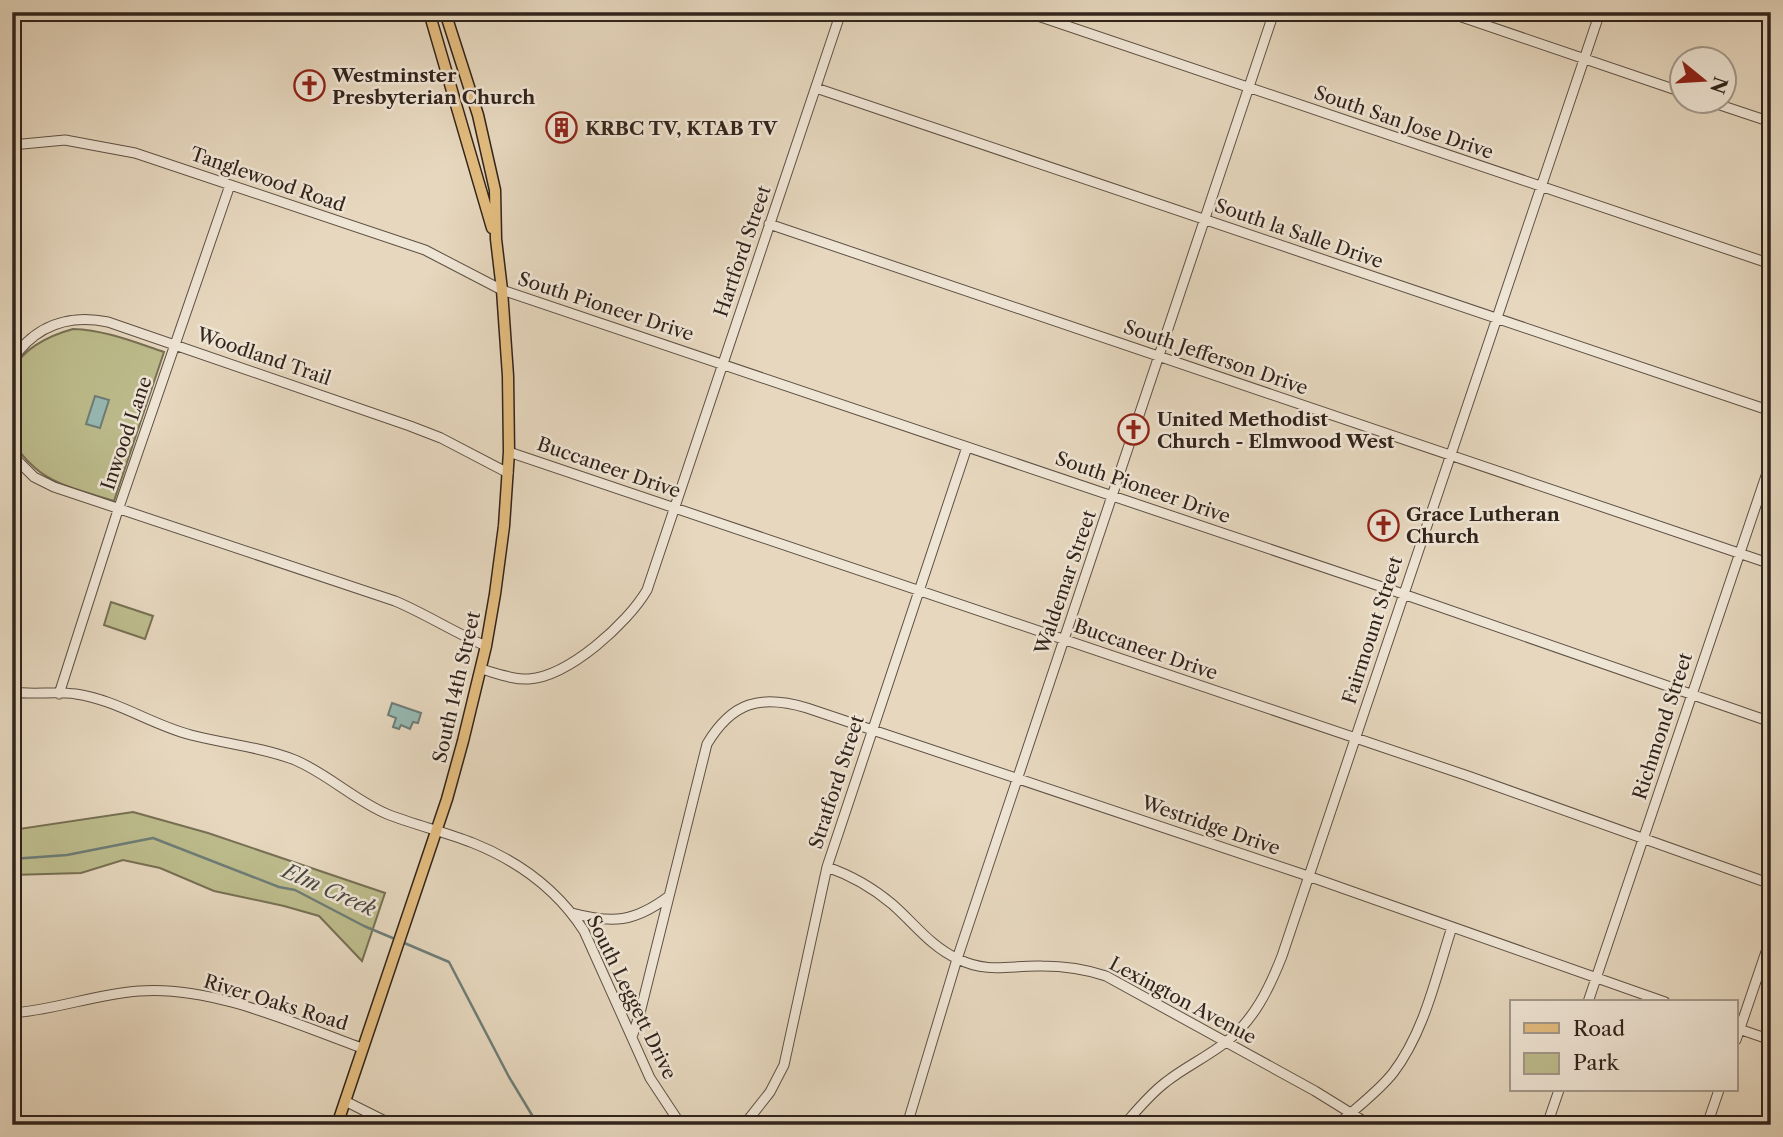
<svg xmlns="http://www.w3.org/2000/svg" width="1783" height="1137" viewBox="0 0 1783 1137" font-family="'Libre Caslon Text',serif">
<rect width="100%" height="100%" fill="#e6d7be"/>
<filter id="stains"><feTurbulence type="fractalNoise" baseFrequency=".00286" numOctaves="4"/><feColorMatrix values="0 0 0 0 .2 0 0 0 0 .09 0 0 0 0 .02 0 0 0 .5 -.17"/></filter>
<radialGradient id="worn" r=".72"><stop offset=".6" stop-color="#630" stop-opacity="0"/><stop offset="1" stop-color="#630" stop-opacity=".3"/></radialGradient>
<path fill="#bdbc8c" stroke="#777054" stroke-width="2" d="M73 329C105 330 134 342 164 352L114 501C88 492 54 486 34 467 12 448 12 438 12 410 12 399 11 388 12 377 16 350 51 335 73 329Z
M111 602 153 616 145 639 104 625Z
M133 812 208 833 385 893 362 961 319 916 284 906 214 891 160 868 123 860 81 873 12 875V830Z"/>
<path fill="#96b9b3" stroke="#6e7d77" stroke-width="2" d="M95 396 109 400 100 428 86 424Z
M392 703 421 713 418 723 413 722 410 729 401 725 399 729 393 727 396 718 388 715Z"/>
<g fill="none" stroke-linecap="round" stroke-linejoin="round">
<path stroke="#6e7d77" stroke-width="2.5" d="M12 859 67 855 153 838 279 887 295 890 364 926 395 939
M402 942 449 962 509 1077 538 1125"/>
<defs>
<path id="minor" d="M1026 12 1771 264
M1447 12 1682 92
M816 88 1771 411
M1711 102 1771 122
M12 145 65 140 135 153 425 250 502 290 1403 594 1771 722
M769 224 1771 564
M12 360C35 326 68 314 108 322L410 426 441 438 508 473
M509 452 1468 776 1771 884
M12 455 34 477 54 487 395 601C426 614 455 633 486 646
M481 669C496 673 513 680 529 679 569 676 627 624 647 590L841 12
M12 692C34 695 55 691 76 694 117 700 152 725 191 735 226 744 262 747 295 760 328 774 354 800 387 814 415 825 445 832 473 843 518 861 557 889 584 931L650 1078 681 1125
M59 694 118 510 230 185
M827 867C850 875 873 888 892 904 914 923 931 947 958 959 988 974 1011 965 1042 966 1064 966 1085 969 1106 976L1315 1091 1370 1125
M572 913C613 924 634 922 668 897
M1588 1002 1771 461
M12 1013C55 1010 96 994 139 991 212 985 295 1024 362 1048
M1736 1028 1771 1040
M632 1037 640 1013 707 744C732 702 760 694 807 708L1308 876 1665 1002
M1736 1040 1771 937
M345 1101 393 1125
M744 1125 770 1092 784 1065 827 867 967 447
M907 1125 957 959 1274 12
M1124 1125C1138 1109 1150 1094 1166 1082 1185 1067 1207 1057 1226 1042 1254 1020 1269 989 1282 956L1600 12
M1337 1125C1356 1108 1378 1092 1393 1073 1425 1031 1436 976 1452 927
M1547 1125 1559 1090
M1707 1125 1719 1090"/>
<path id="major" d="M429 12 492 228
M337 1125 447 799 463 741 486 646 495 594 504 526 509 452 508 376 502 290 496 239 495 190 478 115 445 12"/>
</defs>
<use href="#minor" stroke="#5e5144" stroke-width="11"/>
<use href="#major" stroke="#31241c" stroke-width="13"/>
<use href="#minor" stroke="#efe5d5" stroke-width="9"/>
<use href="#major" stroke="#e3bc7f" stroke-width="10"/>
</g>
<defs>
<symbol id="church-ring" viewBox="-11 -11 22 22"><circle r="9.5" fill="#efe5d5" stroke="#8f2418" stroke-width="1.5"/><path d="M-1.2-6h2.4v3.5h3.3v2.4h-3.3V6h-2.4V-.1h-3.3v-2.4h3.3Z" fill="#8f2418"/></symbol>
<symbol id="building-ring" viewBox="-11 -11 22 22"><circle r="9.5" fill="#efe5d5" stroke="#8f2418" stroke-width="1.5"/><path d="M-4-6H4V6H1V3H-1V6H-4ZM-2.5-4.3h1.7v1.8h-1.7ZM.8-4.3h1.7v1.8H.8ZM-2.5-1h1.7V.8h-1.7ZM.8-1h1.7V.8H.8Z" fill="#8f2418"/></symbol>
</defs>
<g fill-rule="evenodd">
<use href="#church-ring" x="292" y="68" width="35" height="35"/>
<use href="#building-ring" x="544" y="110" width="35" height="35"/>
<use href="#church-ring" x="1116" y="412" width="35" height="35"/>
<use href="#church-ring" x="1366" y="508" width="35" height="35"/>
</g>
<g text-anchor="middle" stroke-width="5" stroke-linejoin="round" paint-order="stroke">
<g font-size="19" font-weight="bold" fill="#31241c" stroke="#efe5d5" text-anchor="start">
<text x="332" y="82">Westminster<tspan x="332" dy="22">Presbyterian Church</tspan></text>
<text x="585" y="135">KRBC TV, KTAB TV</text>
<text x="1157" y="426">United Methodist<tspan x="1157" dy="22">Church - Elmwood West</tspan></text>
<text x="1406" y="521">Grace Lutheran<tspan x="1406" dy="22">Church</tspan></text>
</g>
<g font-size="19" fill="#31241c" stroke="#efe5d5">
<text transform="translate(1404 122) rotate(19)" y="7">South San Jose Drive</text>
<text transform="translate(268 179) rotate(19)" y="7">Tanglewood Road</text>
<text transform="translate(1299 233) rotate(19)" y="7">South la Salle Drive</text>
<text transform="translate(742 251) rotate(-71)" y="7">Hartford Street</text>
<text transform="translate(606 306) rotate(18)" y="7">South Pioneer Drive</text>
<text transform="translate(264 356) rotate(19)" y="7">Woodland Trail</text>
<text transform="translate(1216 357) rotate(19)" y="7">South Jefferson Drive</text>
<text transform="translate(126 433) rotate(-71)" y="7">Inwood Lane</text>
<text transform="translate(609 467) rotate(19)" y="7">Buccaneer Drive</text>
<text transform="translate(1143 487) rotate(19)" y="7">South Pioneer Drive</text>
<text transform="translate(1065 582) rotate(-71)" y="7">Waldemar Street</text>
<text transform="translate(1372 630) rotate(-72)" y="7">Fairmount Street</text>
<text transform="translate(1146 649) rotate(19)" y="7">Buccaneer Drive</text>
<text transform="translate(456 687) rotate(-77)" y="7">South 14th Street</text>
<text transform="translate(1662 726) rotate(-72)" y="7">Richmond Street</text>
<text transform="translate(836 782) rotate(-72)" y="7">Stratford Street</text>
<text transform="translate(1211 825) rotate(19)" y="7">Westridge Drive</text>
<text transform="translate(632 997) rotate(64)" y="7">South Leggett Drive</text>
<text transform="translate(1183 1000) rotate(28)" y="7">Lexington Avenue</text>
<text transform="translate(276 1002) rotate(17)" y="7">River Oaks Road</text>
</g>
<g font-size="21" font-style="italic" fill="#4a4942" stroke="#efe5d5">
<text transform="translate(329 890) rotate(24)" y="7">Elm Creek</text>
</g>
</g>
<rect width="1783" height="1137" fill="none" stroke="#e6d7be" stroke-width="42"/>
<rect x="14" y="14" width="1755" height="1109" fill="none" stroke="#31241c" stroke-width="3.5"/>
<rect x="21" y="21" width="1741" height="1095" fill="none" stroke="#31241c" stroke-width="2"/>
<rect x="1510" y="1000" width="228" height="91" fill="#efe5d5" stroke="#a3988b" stroke-width="2"/>
<rect x="1524" y="1023" width="35" height="10" fill="#e3bc7f" stroke="#a3988b" stroke-width="2"/>
<text x="1573" y="1036" font-size="21" fill="#31241c">Road</text>
<rect x="1524" y="1053" width="35" height="21" fill="#bdbc8c" stroke="#a3988b" stroke-width="2"/>
<text x="1573" y="1070" font-size="21" fill="#31241c">Park</text>
<g transform="translate(1703 80) rotate(108)"><circle r="33" fill="#efe5d5" stroke="#a3988b" stroke-width="2"/>
<path d="M0-5L12 26L0 18L-12 26Z" fill="#8f2418"/>
<text y="-10" font-size="19" font-weight="bold" text-anchor="middle" fill="#31241c">N</text>
</g>
<rect width="100%" height="100%" filter="url(#stains)"/>
<rect width="100%" height="100%" fill="url(#worn)"/>
</svg>
